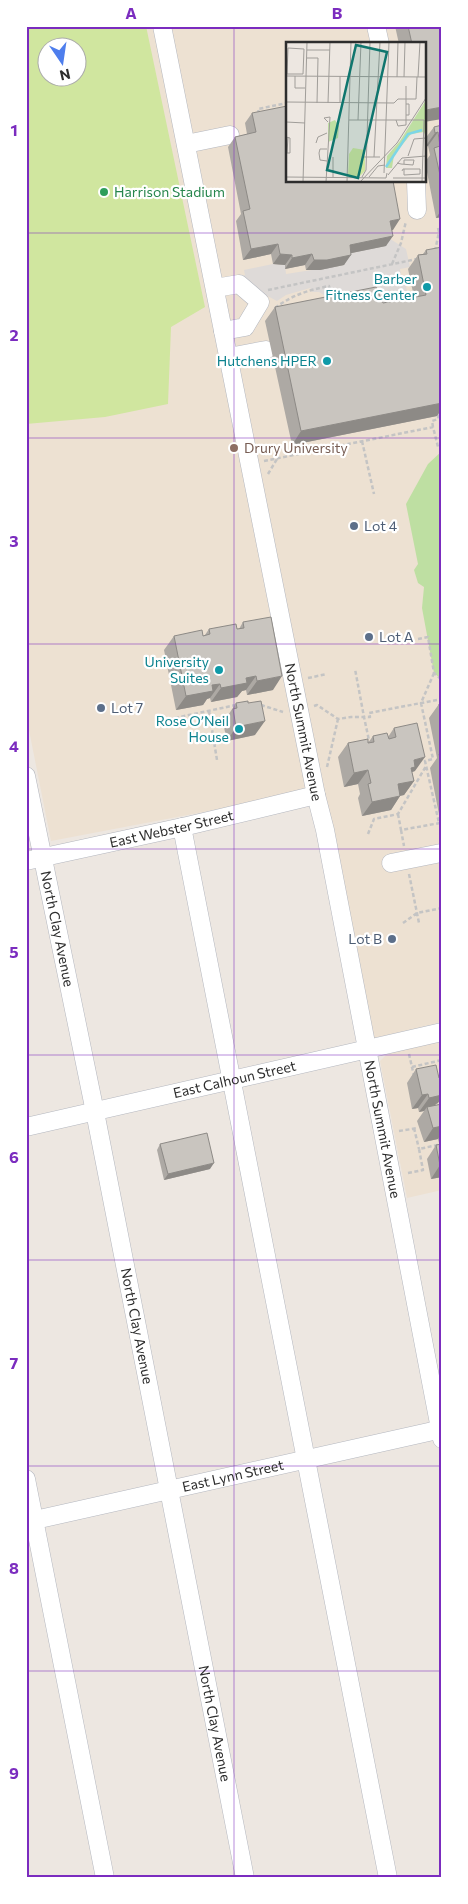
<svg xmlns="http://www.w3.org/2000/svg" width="468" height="1904" viewBox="0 0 468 1904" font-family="Commissioner,sans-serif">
<rect width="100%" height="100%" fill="#ede7e1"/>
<path fill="#ede1d2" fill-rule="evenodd" d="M26 26H442V1022L358 1042 308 792 51 841 26 715ZM287 44H424V181H287ZM48 48H78V78H48Z
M442 1041V1190L407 1198 380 1061 386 1055 394 1052Z"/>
<path fill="#bedfa2" d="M442 451V680L434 673 422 608 424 587 418 583 414 570 418 564 406 504 428 464Z"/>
<path fill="#d0e69f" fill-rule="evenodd" d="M26 26H146L205 307 171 327 168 404 105 417 26 424ZM48 48H78V78H48Z"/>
<path fill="#dedad8" d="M384 235 406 249 410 267 400 269 402 282H405L407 291 400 292 402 303 372 308 327 297 319 292H312L310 288 286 295 277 301 260 292 242 276 245 275 244 270 273 264 285 265 286 274 344 265 342 255Z"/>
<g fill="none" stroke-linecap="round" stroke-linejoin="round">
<defs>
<g id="minor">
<path id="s1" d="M162 26 316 795 325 830 442 1439"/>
<path d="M376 26 380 44"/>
<path d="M186 144 230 135"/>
<path d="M416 181 417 210"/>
<path d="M215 288 239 284 260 302 245 327 223 331"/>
<path d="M229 357 266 350"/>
<path id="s2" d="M26 776 95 1112 245 1878"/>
<path d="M182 827 388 1878"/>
<path id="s3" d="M26 861 187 826 316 795"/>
<path d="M391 863 441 853"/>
<path id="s4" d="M26 1127 442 1032"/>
<path d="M26 1479 105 1878"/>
<path id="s5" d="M26 1522 442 1429"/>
</g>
</defs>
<use href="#minor" stroke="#b4b7bf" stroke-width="19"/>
<path stroke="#c4c4c4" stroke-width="2.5" stroke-dasharray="4 2.5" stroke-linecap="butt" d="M259 114 258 109 287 103
M435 251 439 232 438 228H442
M392 264 401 243 406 221
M268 290 417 259
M275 308C292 295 309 290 329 286L332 298
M433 427 432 421 438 419 439 409 442 408
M362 441 374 494
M264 461 433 427 438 447
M268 474 277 459
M418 639 428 637 434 673 442 680
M434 673 421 703 433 759 425 761 439 823
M308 678 327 674
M261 705 283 712
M314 706 317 705 338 719 351 717H364L355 669
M209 711 217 760
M175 718 236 705
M370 745 364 717H370L369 713 442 699
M327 767 338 719
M398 814 401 830 440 823
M401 830 404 846
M368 834 374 819 398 814 426 766
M409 874 419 923
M403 923 417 913 442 908
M409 1054 414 1076
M412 1067 442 1060
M414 1128 419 1149
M399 1131 418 1128
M408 1173 423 1170 419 1149 442 1144"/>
<use href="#minor" stroke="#fff" stroke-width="18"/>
</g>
<path fill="#ada9a4" d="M395 26H442L424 122V44H399Z
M252 113 393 230H392L386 246 351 253 344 265 320 270H306L305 265 285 269V265L273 264 271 254 243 260 236 221 241 214 228 147 235 137 247 134 245 123Z
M442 125V217L436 218 425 162 430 155 428 146 425 147 424 140 434 127Z
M426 250 437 416 292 445 265 321 275 307 383 303 414 297 408 269 418 255 423 254Z
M243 622 273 690 247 695 246 690 242 691 237 697 211 702 210 698 207 699 203 705 176 710 164 650 174 636H203L205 635 209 629H239Z
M236 703 255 735 227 741 223 723Z
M442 703V830L430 768 437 758 429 718 439 704Z
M394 728 415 771 412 772 414 781 404 795 400 796 391 810 362 816 358 798 360 794 358 784 344 787 338 757 348 743H368L373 736 388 737Z
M442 916V929L440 919Z
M416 1069 438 1103 436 1104 435 1105 442 1104V1143H439L438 1139 424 1142 417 1121 424 1111 419 1112 418 1108 412 1109 407 1083Z
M160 1144 210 1169 164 1180 157 1150Z
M442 1144V1177L431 1179 427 1159 436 1145Z"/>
<path fill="#8d8a86" d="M442 107V119L424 122V112L426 110Z
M438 132 428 146 425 147 435 133Z
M442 209V217L436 218Z
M400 219 393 230 383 232 390 221Z
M393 236 386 246 342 255 350 245Z
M278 244 271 254 243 260 251 249Z
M280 254 292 255 285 265 273 264Z
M312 254 305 265 285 269 292 258Z
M351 255 344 265 320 270H306L314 260Z
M442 403V409L437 416 292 445 301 431Z
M256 676 246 690 242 691 237 697 211 702 221 688 246 678Z
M282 676 273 690 247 695 257 681Z
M220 684 210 698 207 699 203 705 176 710 186 696 212 685Z
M265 721 255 735 227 741 236 727Z
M425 757 415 771 412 772 405 781 414 760Z
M368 770 358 784 344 787 354 773Z
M414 781 404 795 388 798 398 784Z
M400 796 391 810 362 816 372 802Z
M442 1091V1098L438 1103 436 1104 432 1109 427 1107 424 1111 419 1112 429 1098Z
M428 1094 418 1108 412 1109 422 1095Z
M442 1126V1133L438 1139 424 1142 433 1128Z
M214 1163 210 1169 164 1180 168 1174Z
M440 1165H442V1177L431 1179Z"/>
<path fill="#c9c5bf" stroke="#8d8a86" d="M408 26H442V107L426 110 424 102V44H412Z
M287 106V181H393L400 219 390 221 393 236 350 245 351 255 327 260H314L312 254 292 258V255L280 254 278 244 251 249 243 211 250 209 235 137 256 132 252 113Z
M442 125V184L434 148 440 146 438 132 435 133 434 127Z
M442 247V403L301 431 275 307 376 287 383 303 426 295 418 255 427 254 426 250Z
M271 617 282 676 257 681 256 676 246 678 247 683 221 688 220 684 212 685 213 691 186 696 174 636 202 630 203 636 210 634 209 629 236 624 237 629 244 628 243 622Z
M248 701V703L261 701 265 721 236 727 233 709 237 708 236 703Z
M442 703V718L439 704Z
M417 723 425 757 414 760 415 767 411 768 414 781 398 784 400 796 372 802 368 784 371 783 368 770 354 773 348 743 368 739V743L374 742 373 736 387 733 389 739 396 737 394 728Z
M439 754H442V766Z
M436 1065 439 1078H442V1091H441L442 1095 429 1098 428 1094 422 1095 416 1069Z
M442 1104V1126L433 1128 427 1107Z
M207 1133 214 1163 168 1174 160 1144Z
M442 1144V1165H440L436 1145Z"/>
<path fill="none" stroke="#7b2cbf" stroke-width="1" stroke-opacity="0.55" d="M234 26V1878M26 233H442M26 438H442M26 644H442M26 849H442M26 1055H442M26 1260H442M26 1466H442M26 1671H442"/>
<circle fill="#2e9e5b" stroke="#fff" stroke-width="2" cx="104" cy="192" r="5"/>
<g fill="#0f9aa8" stroke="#fff" stroke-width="2">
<circle cx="427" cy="287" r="5"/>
<circle cx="327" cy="361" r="5"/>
<circle cx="219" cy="670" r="5"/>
<circle cx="239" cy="729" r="5"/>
</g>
<circle fill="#8d6e63" stroke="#fff" stroke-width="2" cx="234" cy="448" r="5"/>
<g fill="#5c6f8a" stroke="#fff" stroke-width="2">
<circle cx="354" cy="526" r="5"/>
<circle cx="369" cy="637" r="5"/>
<circle cx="101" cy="708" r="5"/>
<circle cx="392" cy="939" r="5"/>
</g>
<g text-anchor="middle" stroke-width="4.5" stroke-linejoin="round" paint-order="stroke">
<g font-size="14" fill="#27864d" stroke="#fff" text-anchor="start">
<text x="114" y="197">Harrison Stadium</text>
</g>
<g font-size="14" fill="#0d838f" stroke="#fff" text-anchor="end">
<text x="417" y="284">Barber<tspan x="417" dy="16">Fitness Center</tspan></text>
<text x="317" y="366">Hutchens HPER</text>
<text x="209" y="667">University<tspan x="209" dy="16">Suites</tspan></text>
<text x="229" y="726">Rose O’Neil<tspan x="229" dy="16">House</tspan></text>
</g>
<g font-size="14" fill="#785e54" stroke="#fff" text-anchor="start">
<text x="244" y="453">Drury University</text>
</g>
<g font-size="14" fill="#4e5e75" stroke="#fff" text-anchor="start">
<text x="364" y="531">Lot 4</text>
<text x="379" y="642">Lot A</text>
<text x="111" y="713">Lot 7</text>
<text x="382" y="944" text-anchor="end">Lot B</text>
</g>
<g font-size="14" fill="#2d2d2d" stroke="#fff">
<text dy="5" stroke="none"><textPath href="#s1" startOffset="720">North Summit Avenue</textPath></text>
<text dy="5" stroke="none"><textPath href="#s3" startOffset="149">East Webster Street</textPath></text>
<text dy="5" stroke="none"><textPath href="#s2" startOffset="156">North Clay Avenue</textPath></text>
<text dy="5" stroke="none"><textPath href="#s4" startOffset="214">East Calhoun Street</textPath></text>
<text dy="5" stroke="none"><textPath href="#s1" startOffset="1125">North Summit Avenue</textPath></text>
<text dy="5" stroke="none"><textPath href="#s2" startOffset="561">North Clay Avenue</textPath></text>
<text dy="5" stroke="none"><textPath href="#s5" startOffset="212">East Lynn Street</textPath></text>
<text dy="5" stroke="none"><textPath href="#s2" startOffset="966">North Clay Avenue</textPath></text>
</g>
</g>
<g transform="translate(286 42)">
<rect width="140" height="140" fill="#ede7e1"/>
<path d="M140 58V95L138 90 125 92 108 113 106 126H100L101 114 114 99ZM49 78 53 84 52 96 42 100V81Z" fill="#bedfa2"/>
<path d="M67 106 79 108V129L74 134H62L63 112Z" fill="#d0e69f"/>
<path fill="none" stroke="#7dd6e7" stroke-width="2.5" d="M100 125 122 92 136 88"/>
<path fill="none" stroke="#a09d99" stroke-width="1" d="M2 6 18 7 17 32H1ZM21 8H44M21 16H32L31 61M0 34 140 35M9 34V46H19M111 35 112 0M118 35 119 0M132 35 134 0M0 60 108 61 112 57H130L131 35M42 61 44 0M54 61V34M120 73H123V62H120M63 78H138L136 140M72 78 75 0M110 78 112 84 120 83V44M0 80 19 81M0 95 4 96V111H0M30 101 32 95 41 91M1 111 2 95M122 114 128 97 140 96M78 115H94M88 115 94 0M41 119 34 118 33 111 34 107H41M111 121 115 122 127 123 128 118H118V122M116 129 117 127H134V132L118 133V127M98 131 103 0M102 133 116 116 140 114M0 135 100 136 101 131M47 135V115M76 135 80 128 84 0M83 135 92 124 99 123M107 136H140M17 140 21 0M40 140 44 75 38 76 42 80M61 140 65 0M74 140 111 101 140 56"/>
<path fill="#0f766e" fill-opacity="0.15" stroke="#0f766e" stroke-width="2.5" d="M70 3 101 10 72 136 41 128Z"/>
<rect width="140" height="140" fill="none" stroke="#2d2d2d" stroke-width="2.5"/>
</g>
<rect width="468" height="1904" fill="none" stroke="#ffffff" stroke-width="55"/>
<g transform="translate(62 62) rotate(167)"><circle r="24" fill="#ffffff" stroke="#ababab"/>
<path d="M0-4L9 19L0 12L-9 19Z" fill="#4e7eed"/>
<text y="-8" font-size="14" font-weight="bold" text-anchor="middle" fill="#2d2d2d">N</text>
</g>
<rect x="28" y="28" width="412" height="1848" fill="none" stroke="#7b2cbf" stroke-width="2"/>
<g font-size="16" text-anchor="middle" font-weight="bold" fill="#7b2cbf">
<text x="131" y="19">A</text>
<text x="337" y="19">B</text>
<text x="14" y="136">1</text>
<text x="14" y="341">2</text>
<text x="14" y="547">3</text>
<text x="14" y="752">4</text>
<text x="14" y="958">5</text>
<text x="14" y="1163">6</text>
<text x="14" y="1369">7</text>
<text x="14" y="1574">8</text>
<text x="14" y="1779">9</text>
</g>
</svg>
